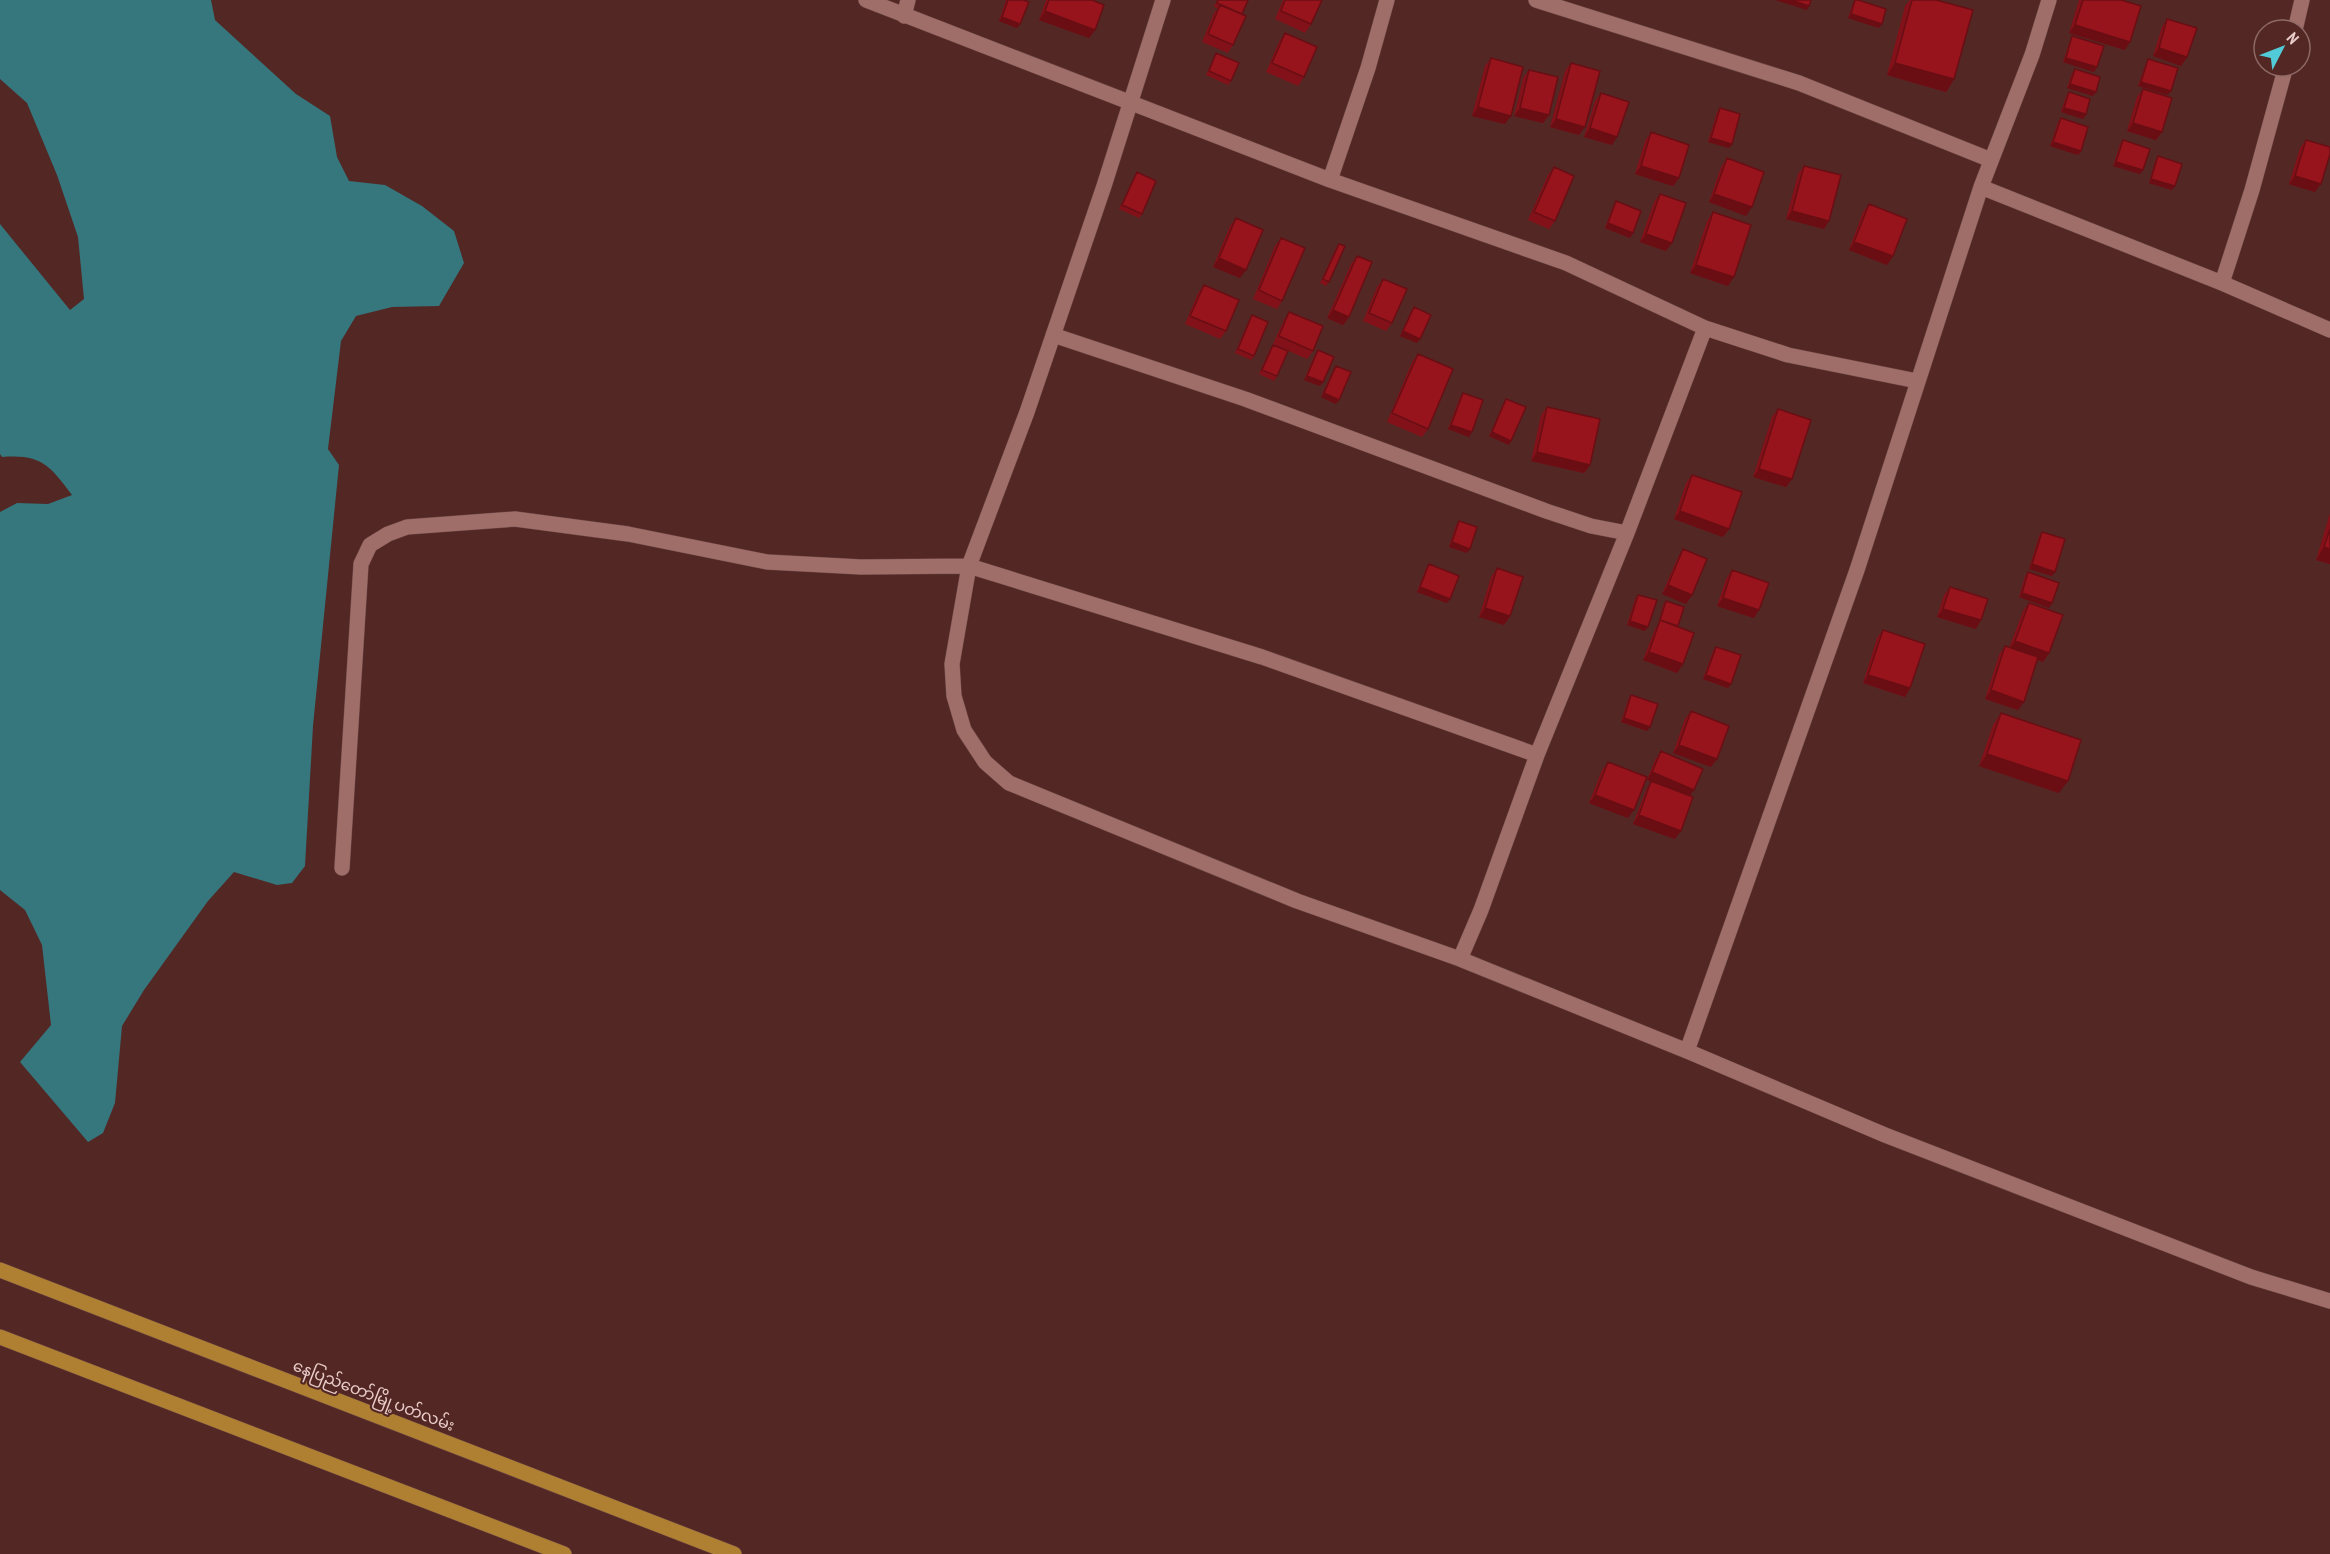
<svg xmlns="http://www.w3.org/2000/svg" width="2330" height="1554" viewBox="0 0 2330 1554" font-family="'PT Sans Narrow','Noto Sans Myanmar',sans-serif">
<rect width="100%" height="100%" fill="#522724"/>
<path fill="#36767d" d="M0 0H211L215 20 296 94 330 116 337 157 349 181 385 185 422 206 454 231 464 263 439 306 392 307 356 316 341 341 328 449 339 465 313 726 305 866 292 883 277 885 234 872 208 901 144 990 122 1026 115 1103 103 1133 88 1142 20 1062 51 1025 42 945 25 910 0 890V512L17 503 48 504 72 495C50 466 42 454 2 457L0 454V224L70 310 84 299 78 237 57 175 27 103 0 79Z"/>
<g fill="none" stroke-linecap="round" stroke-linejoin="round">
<defs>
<path id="minor" d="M866 0 1330 180 1566 263 1705 328 1788 355 1917 381
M1163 0 1104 186 1027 412 969 566 952 664 954 696 964 730 985 762 1009 783 1297 901 1460 959 1687 1051
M1536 0 1799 83 1991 160
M2049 0 2032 55 1981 187 1857 570 1687 1051 1885 1135 2251 1277 2330 1301
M904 16 908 0
M2295 30 2302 0
M1330 180 1368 68 1387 0
M1981 187 2222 283 2330 330
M2222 283 2252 190 2286 66
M1053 335 1245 399 1546 511 1591 526 1627 533
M342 868 361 564 370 545 388 534 407 527 515 519 628 534 767 562 861 567 969 566 1262 657 1537 755
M1460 959 1481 910 1537 755 1627 533 1705 328"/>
<path id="major" d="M0 1270 734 1554
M0 1337 564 1554"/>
</defs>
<use href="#minor" stroke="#6c4645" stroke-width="16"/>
<use href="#major" stroke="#6c4645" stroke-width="16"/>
<use href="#minor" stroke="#a06e69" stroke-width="15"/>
<use href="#major" stroke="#af8031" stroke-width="15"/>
</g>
<path fill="#831119" d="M1006 0H1023L1020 24 1017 28 999 21Z
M1046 0H1092L1095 30 1089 38 1039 20Z
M1217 0H1248L1242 15 1233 45 1228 53 1202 42 1214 13 1218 8 1214 7Z
M1283 0H1322L1311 24 1305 33 1275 19Z
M1855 0 1879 28 1848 18 1853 3Z
M1910 0H1936L1954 79 1946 92 1887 75 1905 6Z
M2079 0H2121L2125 50 2069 33Z
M2167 19 2187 57 2181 66 2153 56 2162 27Z
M1285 33 1304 77 1298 86 1266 72 1279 42Z
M2072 36 2097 67 2094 72 2063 62 2070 40Z
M1216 53 1231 81 1228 85 1206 75 1214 57Z
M1491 58 1505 124 1472 116 1485 66Z
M2148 59 2168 95 2138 86 2146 63Z
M1571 63 1579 135 1550 127 1565 71Z
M2075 69 2096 92 2093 96 2067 88 2072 73Z
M1529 70 1549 115 1543 123 1514 116 1523 78Z
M2143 89 2162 132 2156 140 2127 131 2137 97Z
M2069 92 2086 114 2083 119 2061 112 2066 96Z
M1601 93 1612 145 1584 137 1595 101Z
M1720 108 1732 144 1729 148 1708 142 1717 112Z
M2061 118 2081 151 2078 155 2050 146 2058 122Z
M1651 132 1679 178 1673 186 1635 174 1645 141Z
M2123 140 2140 174 2113 166 2120 144Z
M2306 140 2315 192 2289 184 2300 148Z
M2158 156 2172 190 2149 183 2155 161Z
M1727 158 1746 216 1709 202 1721 167Z
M1804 166 1829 221 1824 229 1786 219 1798 174Z
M1554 167 1555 221 1549 229 1528 220 1548 175Z
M1137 172 1142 214 1139 218 1119 209 1134 177Z
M1660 194 1666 251 1640 242 1654 202Z
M1616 201 1633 233 1630 238 1605 228 1613 206Z
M1869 204 1893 256 1887 265 1849 250 1863 212Z
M1713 212 1728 286 1690 273 1707 221Z
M1236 218 1240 278 1213 267 1230 226Z
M1281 238 1282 301 1277 309 1253 299 1275 246Z
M1339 244 1329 282 1326 286 1320 283 1336 248Z
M1357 256 1349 317 1343 325 1327 318 1351 264Z
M1383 279 1392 323 1386 331 1363 321 1377 287Z
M1204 285 1226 331 1220 339 1185 324 1198 293Z
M1414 307 1417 343 1400 336 1411 311Z
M1289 312 1313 351 1307 359 1273 344 1284 320Z
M1252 315 1254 356 1251 360 1235 353 1249 320Z
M1273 345 1277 376 1274 381 1259 374 1270 349Z
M1318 350 1323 382 1320 386 1304 380 1315 354Z
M1418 354 1428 429 1422 437 1387 422 1412 362Z
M1336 366V404L1321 397 1333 370Z
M1463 393 1469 437 1448 429 1460 397Z
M1506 399 1509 445 1489 436 1503 404Z
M1547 407 1590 465 1584 473 1531 461 1541 415Z
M1778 409 1792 479 1786 487 1753 477 1772 417Z
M1692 475 1729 529 1723 537 1674 519 1686 483Z
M2330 513V564L2316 560Z
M1459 521 1467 553 1449 547 1456 525Z
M2042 532 2055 572 2052 576 2029 569 2039 536Z
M1683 549 1692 595 1686 604 1662 594 1678 557Z
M1429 564 1447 603 1417 592 1426 568Z
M1497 568 1510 616 1504 625 1479 617 1491 577Z
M1732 570 1754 618 1717 606 1726 579Z
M2028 572 2049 608 2019 597 2025 576Z
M1950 587 1976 629 1937 617 1944 595Z
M1638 595 1645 631 1627 625 1635 599Z
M1666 601 1677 627 1683 664 1677 673 1643 660 1655 629 1658 625 1663 605Z
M2029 603 2049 653 2043 662 2038 660 2018 710 1985 699 1999 655 2005 646 2009 648 2023 611Z
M1883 630 1910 688 1905 697 1863 683 1877 638Z
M1716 647 1731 684 1728 688 1703 679 1713 651Z
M1631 695 1647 731 1621 722 1628 700Z
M1691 711 1711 767 1673 753 1685 719Z
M2001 713 2059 793 1979 766 1993 725Z
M1661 751 1690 796 1675 839 1633 824 1646 790 1651 782 1647 780 1655 760Z
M1608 762 1628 818 1589 803 1602 770Z"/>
<path fill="#6a0e14" d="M1775 0H1791L1809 6 1807 10Z
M1045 11 1095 30 1089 38 1039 20Z
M1851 14 1882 24 1879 28 1848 18Z
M1002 17 1020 24 1017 28 999 21Z
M2075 25 2130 42 2125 50 2069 33Z
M2159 48 2187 57 2181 66 2153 56Z
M2066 58 2097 67 2094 72 2063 62Z
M1895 63 1954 79 1946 92 1887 75Z
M2141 82 2171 91 2168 95 2138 86Z
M2070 84 2096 92 2093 96 2067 88Z
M1478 107 1511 116 1505 124 1472 116Z
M1520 108 1549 115 1543 123 1514 116Z
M2064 108 2086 114 2083 119 2061 112Z
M1556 119 1585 127 1579 135 1550 127Z
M2133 123 2162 132 2156 140 2127 131Z
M1590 128 1617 137 1612 145 1584 137Z
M1711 138 1732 144 1729 148 1708 142Z
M2053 142 2081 151 2078 155 2050 146Z
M2116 162 2143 170 2140 174 2113 166Z
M1641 166 1679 178 1673 186 1635 174Z
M2295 176 2321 184 2315 192 2289 184Z
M2151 179 2175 186 2172 190 2149 183Z
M1714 194 1752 207 1746 216 1709 202Z
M1792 211 1829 221 1824 229 1786 219Z
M1608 223 1633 233 1630 238 1605 228Z
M1646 234 1672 243 1666 251 1640 242Z
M1854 242 1893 256 1887 265 1849 250Z
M1219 258 1246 270 1240 278 1213 267Z
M1696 265 1734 277 1728 286 1690 273Z
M1333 310 1349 317 1343 325 1327 318Z
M1403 331 1420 339 1417 343 1400 336Z
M1307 376 1323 382 1320 386 1304 380Z
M1324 393 1339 400 1336 404 1321 397Z
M1451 425 1472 432 1469 437 1448 429Z
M1492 432 1511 441 1509 445 1489 436Z
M1537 452 1590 465 1584 473 1531 461Z
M1759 469 1792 479 1786 487 1753 477Z
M1680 511 1729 529 1723 537 1674 519Z
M1452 542 1470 549 1467 553 1449 547Z
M2324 547 2330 549V564L2316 560Z
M2032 564 2055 572 2052 576 2029 569Z
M1668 585 1692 595 1686 604 1662 594Z
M1420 587 1450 599 1447 603 1417 592Z
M2022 593 2052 603 2049 608 2019 597Z
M1723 598 1759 610 1754 618 1717 606Z
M1485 608 1510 616 1504 625 1479 617Z
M1943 609 1981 620 1976 629 1937 617Z
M1630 621 1648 627 1645 631 1627 625Z
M2015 641 2049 653 2043 662 2009 649Z
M1649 652 1683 664 1677 673 1643 660Z
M1706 675 1731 684 1728 688 1703 679Z
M1868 675 1910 688 1905 697 1863 683Z
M1991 690 2024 702 2018 710 1985 699Z
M1624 718 1650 727 1647 731 1621 722Z
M1679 745 1717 759 1711 767 1673 753Z
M1987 754 2068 781 2059 793 1979 766Z
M1652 772 1694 790 1688 798 1647 780Z
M1595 795 1634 810 1628 818 1589 803Z
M1639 815 1681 831 1675 839 1633 824Z"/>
<path fill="#98141d" stroke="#6a0e14" stroke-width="1.5" d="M1008 0H1023L1029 2 1020 24 1002 17Z
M1049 0H1092L1104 5 1095 30 1045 11Z
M1218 0H1248L1242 14 1217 3Z
M1285 0H1322L1311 24 1281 11Z
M1791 0H1811L1809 6Z
M1855 0H1858L1886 9 1882 24 1851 14Z
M1912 0H1936L1973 10 1954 79 1895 63Z
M2083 0H2121L2141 6 2130 42 2075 25Z
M1220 5 1246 16 1233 45 1208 34Z
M2167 19 2197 28 2187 57 2159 48Z
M1285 33 1317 47 1304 77 1272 63Z
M2072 36 2104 46 2097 67 2066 58Z
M1216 53 1239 63 1231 81 1209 71Z
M1491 58 1523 67 1511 116 1478 107Z
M2148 59 2178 68 2171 91 2141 82Z
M1571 63 1600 71 1585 127 1556 119Z
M2075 69 2100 77 2096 92 2070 84Z
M1529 70 1558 77 1549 115 1520 108Z
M2143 89 2172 98 2162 132 2133 123Z
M2069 92 2090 99 2086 114 2064 108Z
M1601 93 1629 102 1617 137 1590 128Z
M1720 108 1740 114 1732 144 1711 138Z
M2061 118 2088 127 2081 151 2053 142Z
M1651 132 1689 145 1679 178 1641 166Z
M2123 140 2150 149 2143 170 2116 162Z
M2306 140 2330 147V154L2321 184 2295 176Z
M2158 156 2182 164 2175 186 2151 179Z
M1727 158 1764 172 1752 207 1714 194Z
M1804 166 1841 175 1829 221 1792 211Z
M1554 167 1574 176 1555 221 1534 212Z
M1137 172 1156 181 1142 214 1122 205Z
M1660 194 1686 203 1672 243 1646 234Z
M1616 201 1641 211 1633 233 1608 223Z
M1869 204 1907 219 1893 256 1854 242Z
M1713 212 1751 225 1734 277 1696 265Z
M1236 218 1263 230 1246 270 1219 258Z
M1281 238 1305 248 1282 301 1259 290Z
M1339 244 1345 246 1329 282 1323 279Z
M1357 256 1372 262 1349 317 1333 310Z
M1383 279 1407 289 1392 323 1369 313Z
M1204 285 1239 300 1226 331 1190 316Z
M1414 307 1431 315 1420 339 1403 331Z
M1289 312 1323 326 1313 351 1279 336Z
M1252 315 1268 322 1254 356 1238 349Z
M1273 345 1288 351 1277 376 1262 370Z
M1318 350 1334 357 1323 382 1307 376Z
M1418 354 1453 369 1428 429 1392 413Z
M1336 366 1351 372 1339 400 1324 393Z
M1463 393 1483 400 1472 432 1451 425Z
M1506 399 1526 407 1511 441 1492 432Z
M1547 407 1600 419 1590 465 1537 452Z
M1778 409 1811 420 1792 479 1759 469Z
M1692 475 1742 492 1729 529 1680 511Z
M1459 521 1477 527 1470 549 1452 542Z
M2330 529V549L2324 547Z
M2042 532 2065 539 2055 572 2032 564Z
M1683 549 1707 559 1692 595 1668 585Z
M1429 564 1459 576 1450 599 1420 587Z
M1497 568 1523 577 1510 616 1485 608Z
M1732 570 1769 583 1759 610 1723 598Z
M2028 572 2059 583 2052 603 2022 593Z
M1950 587 1988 599 1981 620 1943 609Z
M1638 595 1657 600 1648 627 1630 621Z
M1666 601 1684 607 1678 626 1660 620Z
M2029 603 2063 615 2049 653 2015 641Z
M1660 620 1694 633 1683 664 1649 652Z
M1883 630 1925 644 1910 688 1868 675Z
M2005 646 2038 657 2024 702 1991 690Z
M1716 647 1741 655 1731 684 1706 675Z
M1631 695 1658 704 1650 727 1624 718Z
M1691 711 1729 726 1717 759 1679 745Z
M2001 713 2081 740 2068 781 1987 754Z
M1661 751 1703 769 1694 790 1652 772Z
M1608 762 1647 777 1634 810 1595 795Z
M1651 781 1693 797 1681 831 1639 815Z"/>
<g text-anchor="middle" stroke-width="4.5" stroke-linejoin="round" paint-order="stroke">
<g font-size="16" fill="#e9ccc9" stroke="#522724">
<text transform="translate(374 1395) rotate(21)" y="6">နေပြည်တော်မြို့ပတ်လမ်း</text>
</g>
</g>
<g transform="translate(2282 48) rotate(48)"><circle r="28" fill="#522724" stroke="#8e6966" stroke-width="1.5"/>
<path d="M0-4.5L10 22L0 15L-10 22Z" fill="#52cbd8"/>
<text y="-9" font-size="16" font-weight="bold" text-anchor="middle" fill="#e9ccc9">N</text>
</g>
</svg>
